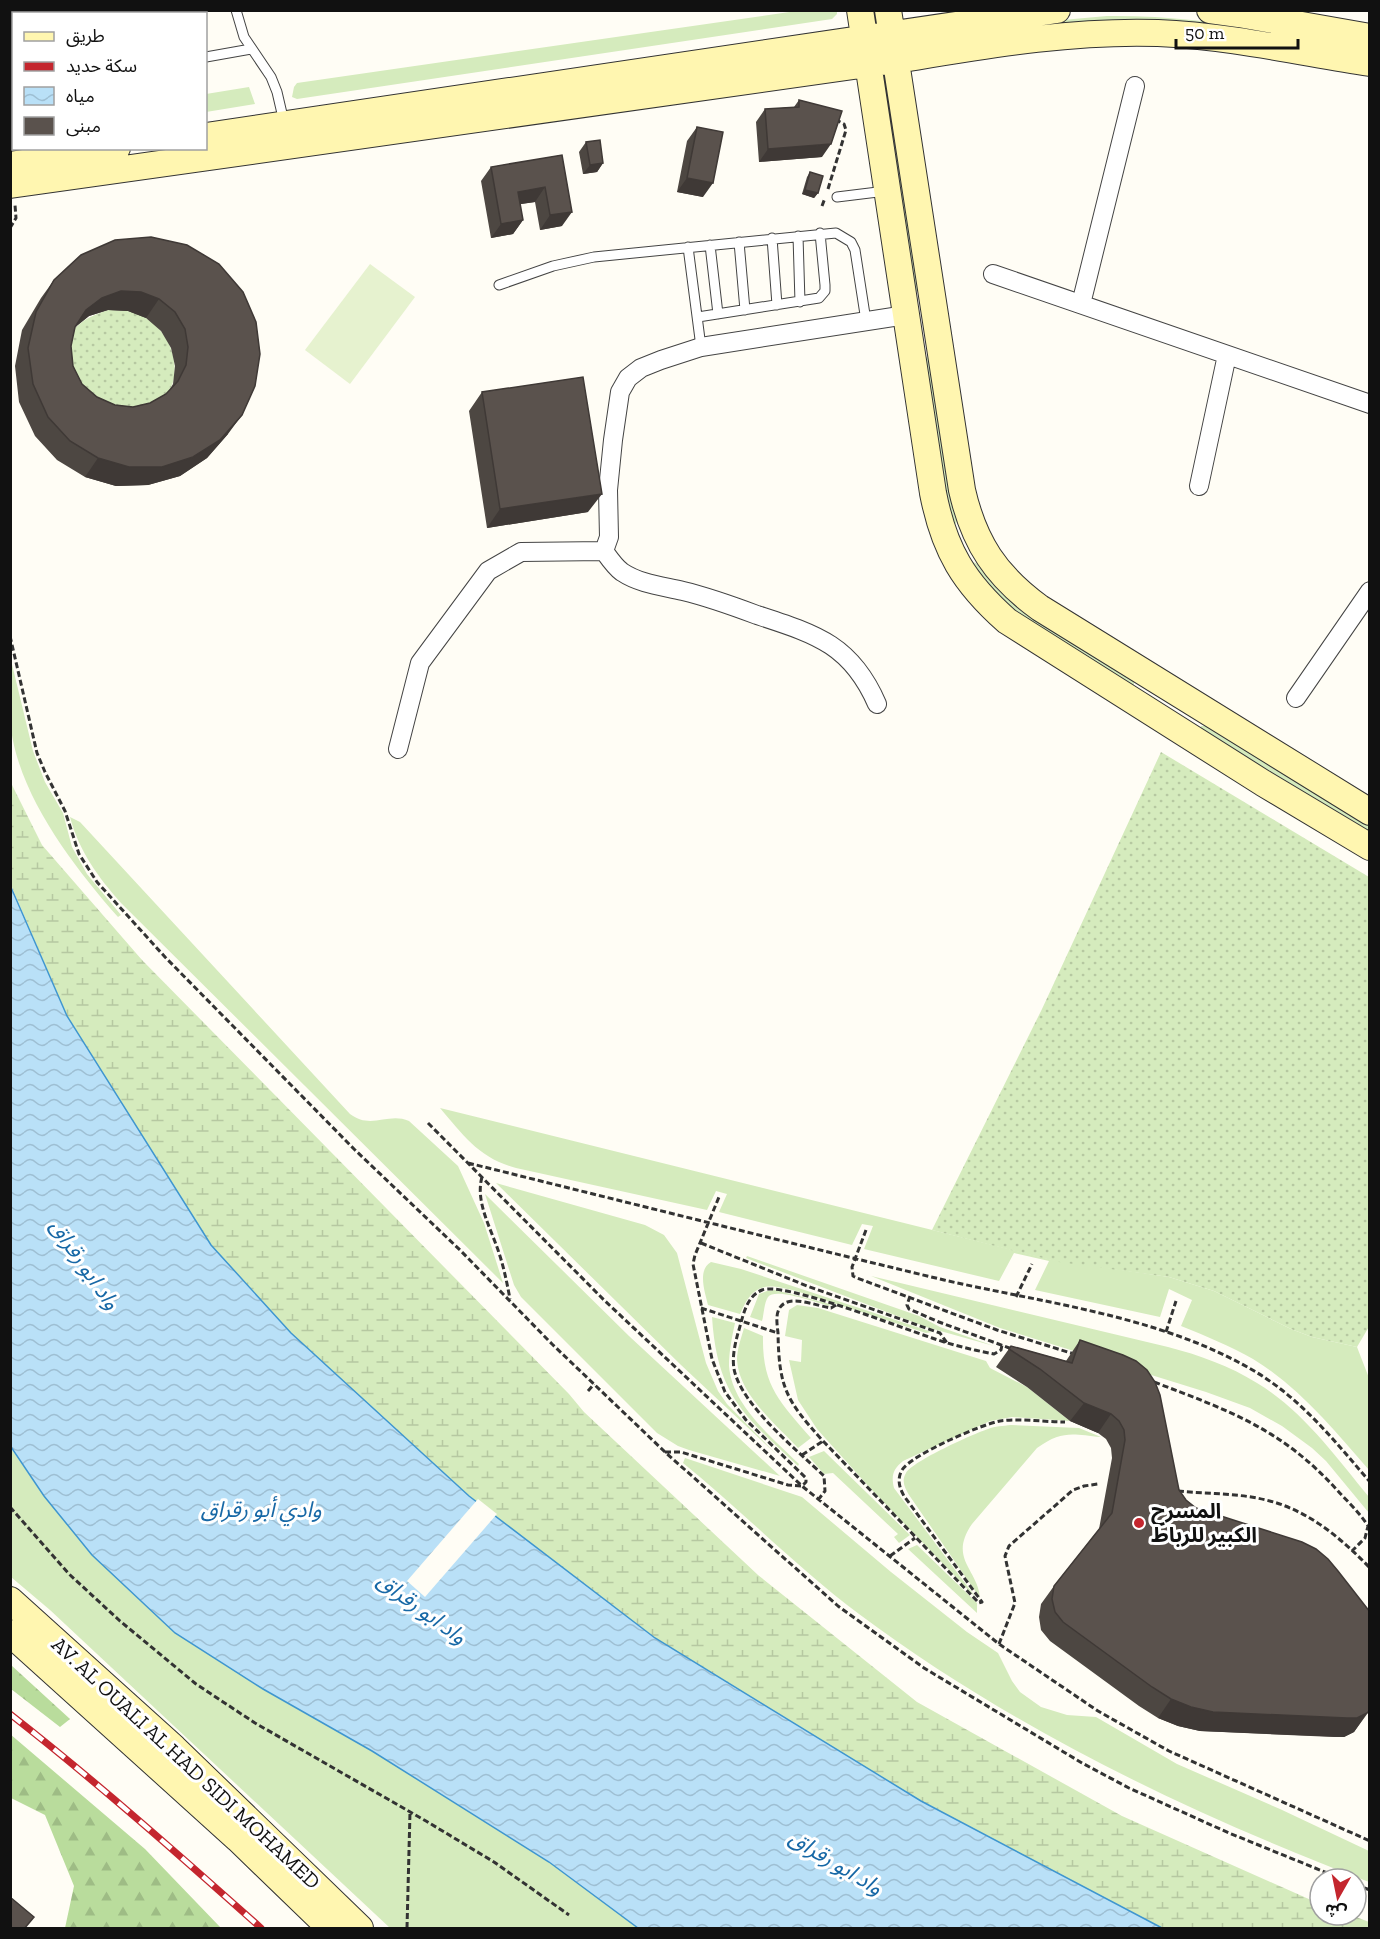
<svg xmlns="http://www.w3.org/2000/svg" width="1380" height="1939" viewBox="0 0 1380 1939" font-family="'Zilla Slab','Noto Sans Arabic',serif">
<defs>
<pattern id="forest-firs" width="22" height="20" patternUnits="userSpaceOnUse" patternTransform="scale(1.5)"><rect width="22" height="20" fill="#b9dc9c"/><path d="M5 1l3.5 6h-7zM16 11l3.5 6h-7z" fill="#9ebc85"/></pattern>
<pattern id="wetland-marsh" width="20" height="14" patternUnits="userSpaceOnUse" patternTransform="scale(1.5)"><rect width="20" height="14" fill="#d5ebbd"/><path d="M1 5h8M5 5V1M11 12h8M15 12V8" fill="none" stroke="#b6c8a1"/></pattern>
<pattern id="garden-dots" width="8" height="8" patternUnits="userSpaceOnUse" patternTransform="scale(1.5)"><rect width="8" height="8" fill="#d5ebbd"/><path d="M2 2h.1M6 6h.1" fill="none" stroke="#b6c8a1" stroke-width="1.8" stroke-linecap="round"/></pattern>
<pattern id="water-waves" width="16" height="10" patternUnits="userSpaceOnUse" patternTransform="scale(1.5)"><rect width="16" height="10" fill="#b9e0f7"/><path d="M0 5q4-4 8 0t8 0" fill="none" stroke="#9ebfd3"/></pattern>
</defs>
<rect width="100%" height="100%" fill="#fffdf5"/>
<path fill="#d5ebbd" d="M11 10 42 11 43 13 14 14V142L11 143Z
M803 10 837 11V14L832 19 297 99 292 97 294 87 297 83Z
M1107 16C1198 15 1280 32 1369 47L1370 53 1250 33 909 49 905 44 1040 22Z
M249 87 255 104 206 112V94Z
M884 95 888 96 919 289 916 292 914 291Z
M926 357 930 359 951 498 957 521 955 525 950 523 924 358Z
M972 562 976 563 997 589 1018 607 1134 681V685L1132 687 1015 612 993 593 971 564Z
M10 656 33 751 45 782 63 813 72 847 87 874 121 915 118 917C74 867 20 797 11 729 7 706 10 680 10 656Z
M1201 726H1205L1369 825V833L1200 730Z
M70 817 80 822 350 1114C371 1130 388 1112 409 1121L458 1166 484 1223 503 1283 121 903C98 877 79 851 70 817Z
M440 1108 1053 1260 1169 1277 1214 1291 1291 1329 1312 1337 1357 1347 1369 1378V1470C1334 1430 1299 1387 1253 1359 1230 1346 1206 1336 1181 1326L1192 1300 1169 1289 1160 1317 1035 1290 1049 1261 1014 1253 999 1281 864 1249 873 1226 862 1224 852 1245 719 1212 727 1194 716 1191 707 1210 516 1168C479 1158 464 1136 440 1108Z
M496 1183 645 1225 664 1235 677 1253 706 1363 718 1391 727 1404 776 1454 681 1365Z
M485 1194 629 1336 780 1476 689 1450 678 1446 657 1433 521 1297 514 1285Z
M747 1256 919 1316 940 1327 994 1346 926 1327 746 1258Z
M711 1262 741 1269 932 1332 926 1333 796 1291C765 1283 753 1283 740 1314L708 1305C705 1292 697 1270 711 1262Z
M871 1276 1168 1347C1199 1355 1230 1366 1257 1383 1303 1411 1335 1456 1369 1497V1513L1326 1461 1312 1448 1282 1426 1250 1408 1206 1392 1000 1328Z
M775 1290 830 1304 829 1306C818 1303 775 1287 768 1297 764 1303 764 1314 762 1321L750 1317 759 1294 767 1291Z
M797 1305 818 1308 986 1361 990 1368 1027 1387 1070 1421 1012 1417 990 1421 903 1461C893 1469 891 1476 894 1488L977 1599 871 1489 817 1429 798 1400 789 1360 801 1362 802 1340 785 1336 789 1310Z
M712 1317 735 1323C732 1337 729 1351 729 1366 732 1406 773 1438 799 1464L798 1466C744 1416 717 1395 712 1317Z
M744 1328 763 1336C762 1386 780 1402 811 1438L798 1448C776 1424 739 1395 737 1360 737 1349 741 1339 744 1328Z
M1011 1425 1079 1428 1101 1437C1072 1434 1062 1430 1037 1448L972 1524C948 1559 978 1569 980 1598L909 1495C905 1488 901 1481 906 1473 913 1461 973 1434 988 1429 995 1426 1003 1426 1011 1425Z
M10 1447 44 1496 92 1555 175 1633 263 1689 372 1751 549 1862 638 1928H390L50 1610 11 1577Z
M824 1451 910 1535 899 1543 894 1537 898 1534 833 1473 824 1474 809 1457Z
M685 1458 802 1497 891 1572 967 1632 998 1653 1012 1681 1020 1692 1041 1707 1067 1715 1096 1717 1177 1764 1280 1809 1369 1851V1882C1191 1814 1013 1729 859 1614 798 1568 743 1512 683 1463Z
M917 1545 977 1603V1613L908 1549Z"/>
<path fill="url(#forest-firs)" d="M11 1665 70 1719 60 1727 11 1689Z
M10 1734 145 1849 221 1928H65L74 1886 45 1815 11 1798Z"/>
<path fill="url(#wetland-marsh)" d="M11 783 42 845 142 960 569 1394 584 1412 758 1575 917 1702 1122 1816 1320 1904V1915H1351L1369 1922V1928H1162L1152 1924 921 1801 655 1638 469 1496 291 1333 211 1245 67 1016 11 885Z"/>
<path fill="url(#garden-dots)" d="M108 310C114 310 121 310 127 311 159 316 181 351 173 382 171 388 168 394 165 400L102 424 62 345C76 324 84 318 108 310Z
M1161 752 1369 877 1370 1325 1357 1347 1312 1337 1291 1329 1214 1291 1169 1277 1059 1262 932 1230 1042 1009Z"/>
<path fill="#e6f2cf" d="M370 264 415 297 350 384 305 350Z"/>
<path fill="url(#water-waves)" stroke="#3f96cf" stroke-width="1.5" d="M10 885 67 1016 211 1245 291 1333 469 1496 655 1638 921 1801 1162 1928H638L549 1862 372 1751 263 1689 175 1633 92 1555 44 1496 11 1447Z"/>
<path fill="#fffdf5" d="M478 1499 497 1514 425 1597 407 1581Z"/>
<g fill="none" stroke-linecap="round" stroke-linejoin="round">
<defs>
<path id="lane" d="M236 10 244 37 271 77 277 92 284 122
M206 57 251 49
M837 197 886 191
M798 236 800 302
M772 238 777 305
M739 242 745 310
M710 245 718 314
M688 247 701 347
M499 285 553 266 594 257 836 233 851 242 855 250 866 321
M698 317 819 298 825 291V285L820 233"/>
<path id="street" d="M993 274 1370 404
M1081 304 1135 86
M1199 486 1227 355
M604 551C609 558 615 567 622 572 640 584 662 586 683 591 708 597 733 606 757 615 815 634 851 644 877 704
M1296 698 1370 591
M398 749 420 663 488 571 521 552 604 551 609 537 608 490 613 440 620 392 628 378 641 368 661 360 701 347 906 315"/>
<path id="secondary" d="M860 10 933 493C944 550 964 583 1007 621L1263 783 1370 847
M888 10 962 490C974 543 996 576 1040 608L1370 812
M1210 10 1239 14 1370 37
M206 136 1057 10
M10 165 117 148
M10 185 896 60C982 46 1070 30 1158 33 1229 36 1299 52 1370 63
M10 1600 174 1748 360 1928
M10 1633 238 1839 330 1928"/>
</defs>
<use href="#lane" stroke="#444" stroke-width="11"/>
<use href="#street" stroke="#444" stroke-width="20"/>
<use href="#secondary" stroke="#333" stroke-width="28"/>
<path stroke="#333" stroke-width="3" stroke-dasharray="6 3" stroke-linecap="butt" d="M14 10 15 14
M10 109 14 111
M828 189 846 130 844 124 836 120
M822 206 825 198
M10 228 16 218 15 205
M10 636 37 753 45 772 65 811 79 854 97 882 165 957 354 1149 460 1250 552 1344 665 1452 838 1606 924 1668 1082 1763 1129 1788 1229 1833 1342 1879
M428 1123 604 1300 802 1486 999 1644 1098 1711 1169 1751 1370 1841
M468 1163C626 1202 785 1242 944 1280 1045 1303 1158 1316 1249 1368 1299 1396 1333 1439 1370 1482
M482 1177C475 1202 491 1228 499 1253 504 1268 507 1283 510 1299
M866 1230 852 1267 853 1276 857 1278 997 1330 1074 1354
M701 1243 807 1286 940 1333 947 1343
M910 1296 907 1305 909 1309 939 1322 1012 1349
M1016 1297 1032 1264
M836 1305 831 1308C818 1306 796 1297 785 1303 774 1309 777 1323 778 1333 779 1388 786 1400 823 1441L979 1603 982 1602 904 1496C899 1487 897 1479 902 1470 911 1455 982 1424 1000 1421 1021 1418 1044 1422 1065 1422
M701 1308 778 1333
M1166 1332 1176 1301
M1154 1382C1230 1411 1282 1429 1338 1491 1348 1502 1360 1513 1368 1526L1365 1538 1352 1551
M588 1391 594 1384
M665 1452H681L788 1485 802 1486 806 1482V1478L746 1420 725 1392 712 1359 693 1264 695 1255 719 1197
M802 1455 823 1441
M1178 1491C1207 1494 1238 1493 1266 1500 1308 1510 1341 1538 1370 1568
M818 1500 825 1491 824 1476C797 1450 741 1405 734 1369 732 1357 735 1344 738 1333 743 1318 745 1297 762 1290 783 1281 904 1329 932 1338 952 1345 973 1350 994 1354L1001 1350 1002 1345
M10 1507 69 1574 120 1621 196 1684 255 1723 426 1821 494 1862 569 1915
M890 1556 915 1538
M999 1644 1015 1603 1005 1556 1009 1546 1073 1490 1084 1486 1098 1484
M1356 1885 1370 1890
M407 1928 410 1812"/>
<use href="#lane" stroke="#fff" stroke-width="9"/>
<use href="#street" stroke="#fff" stroke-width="18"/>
<use href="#secondary" stroke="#fff6b0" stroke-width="26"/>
<defs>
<path id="rail" d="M10 1714C97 1782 179 1855 261 1928"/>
</defs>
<use href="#rail" stroke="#c4262e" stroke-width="7"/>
<use href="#rail" stroke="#fff" stroke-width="4.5" stroke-dasharray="14" stroke-linecap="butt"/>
</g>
<path fill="#4d4742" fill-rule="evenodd" d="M799 100 822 157 759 162 756 122 765 109 794 107Z
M697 127 703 197 677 192 687 141Z
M586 142 603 163 597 172 583 174 579 152Z
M562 155V226L540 230 535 202 520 204 523 220 513 234 491 238 481 181 491 167Z
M810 172 818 193 814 198 802 194 807 177Z
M151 237 228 434 207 458 180 476 148 485 116 486 85 477 57 460 35 436 19 402 15 366 22 330 41 298 54 280ZM108 310 128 311 146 318 161 331 171 348 175 366 173 384 169 391 166 394 150 403 133 407 115 405 97 397 82 384 73 366 71 346 75 327 89 316Z
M482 392 588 512 487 528 469 411Z
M1080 1340 1186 1500 1370 1710 1354 1732 1344 1737H1334L1200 1731 1178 1726 1158 1718 1139 1706 1050 1641 1041 1630 1039 1617 1041 1604 1054 1586 1099 1529 1112 1458 1111 1448 1106 1439 1098 1433 1070 1421 1027 1387 996 1367 1011 1346 1066 1361Z"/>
<path fill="#3f3936" d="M831 144 822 157 759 162 768 149Z
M603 163 597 172 583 174 590 165Z
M687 178 713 183 703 197 677 192Z
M545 187 535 202 508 206 518 192Z
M805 190 818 193 814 198 802 194Z
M572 212 562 226 540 230 550 215Z
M523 220 513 234 491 238 501 224Z
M121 291 141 292 159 299 146 318 128 311 108 310 89 316 73 329 86 310 102 298Z
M242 415 228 434 207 458 180 476 148 485 116 486 85 477 98 458Z
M602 494 588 512 487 528 500 509Z
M1084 1403 1111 1414 1098 1433 1070 1421Z
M1171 1699 1367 1713 1354 1732 1344 1737 1200 1731 1178 1726 1158 1718Z"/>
<path fill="#5a524d" stroke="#3f3936" stroke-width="1.5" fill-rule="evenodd" d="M799 100 842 111 831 144 768 149 765 109 799 107Z
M697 127 723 132 713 183 687 178Z
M600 140 603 163 590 165 586 142Z
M562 155 572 212 550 215 545 187 518 192 523 220 501 224 491 167Z
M810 172 823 176 818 193 805 190Z
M151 237 187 245 219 264 243 292 256 322 260 354 255 386 242 415 220 440 193 457 162 467H129L98 458 70 441 48 417 33 384 28 348 36 312 54 280 81 255 115 240ZM121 291 141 292 159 299 175 312 185 329 188 347 186 365 178 381 166 394 150 403 133 407 115 405 97 397 82 384 73 366 71 346 75 327 86 310 102 298Z
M583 377 602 494 500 509 482 392Z
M1080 1340 1123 1355 1136 1361 1147 1370 1155 1382 1160 1395 1179 1490 1186 1500 1196 1508 1302 1542 1316 1549 1328 1559 1338 1571 1370 1612V1710L1367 1713 1357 1718H1347L1213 1712 1191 1707 1171 1699 1152 1687 1063 1622 1055 1612 1052 1599 1054 1586 1112 1513 1125 1440 1124 1430 1119 1421 1111 1414 1084 1403 1040 1369 1009 1349 1011 1346 1072 1363Z
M10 1897 34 1917 24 1929H10Z"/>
<circle fill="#c4262e" stroke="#fff" stroke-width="2" cx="1139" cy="1523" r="6"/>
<g text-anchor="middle" stroke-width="6" stroke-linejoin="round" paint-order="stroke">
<g font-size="21" font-weight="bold" fill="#111" stroke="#fff" text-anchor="start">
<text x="1151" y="1518">المسرح<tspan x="1151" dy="24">الكبير للرباط</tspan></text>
</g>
<g font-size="21" fill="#111" stroke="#fff">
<text transform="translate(186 1763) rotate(43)" y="7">AV. AL OUALI AL HAD SIDI MOHAMED</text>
</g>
<g font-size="22" font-style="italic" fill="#1768a6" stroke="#fff">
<text transform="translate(85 1264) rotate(55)" y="8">واد ابو رقراق</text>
<text x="261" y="1517">وادي أبو رقراق</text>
<text transform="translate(422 1608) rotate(36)" y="8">واد ابو رقراق</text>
<text transform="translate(836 1862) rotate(31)" y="8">واد ابو رقراق</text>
</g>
</g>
<rect width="1380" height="1939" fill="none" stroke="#111111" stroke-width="24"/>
<rect x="12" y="12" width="195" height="138" fill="#ffffff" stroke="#a0a0a0" stroke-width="1.5"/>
<rect x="24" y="32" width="30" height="9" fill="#fff6b0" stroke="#a0a0a0" stroke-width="1.5"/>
<text x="66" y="42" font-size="18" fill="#111111">طريق</text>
<rect x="24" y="62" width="30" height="9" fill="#c4262e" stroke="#a0a0a0" stroke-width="1.5"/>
<text x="66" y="72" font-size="18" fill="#111111">سكة حديد</text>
<rect x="24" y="87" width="30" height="18" fill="url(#water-waves)" stroke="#a0a0a0" stroke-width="1.5"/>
<text x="66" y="102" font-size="18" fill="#111111">مياه</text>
<rect x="24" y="117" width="30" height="18" fill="#5a524d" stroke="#a0a0a0" stroke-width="1.5"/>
<text x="66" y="132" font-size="18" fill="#111111">مبنى</text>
<g transform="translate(1338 1897) rotate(189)"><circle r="28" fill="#ffffff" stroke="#a0a0a0" stroke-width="1.5"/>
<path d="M0-4.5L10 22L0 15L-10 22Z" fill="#c4262e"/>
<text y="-9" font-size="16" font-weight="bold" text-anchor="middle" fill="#111111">ش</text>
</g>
<path d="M1176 39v9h122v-9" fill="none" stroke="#111111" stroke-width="3"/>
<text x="1185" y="39" font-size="18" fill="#111111" stroke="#ffffff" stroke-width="4.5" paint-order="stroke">50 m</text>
</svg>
